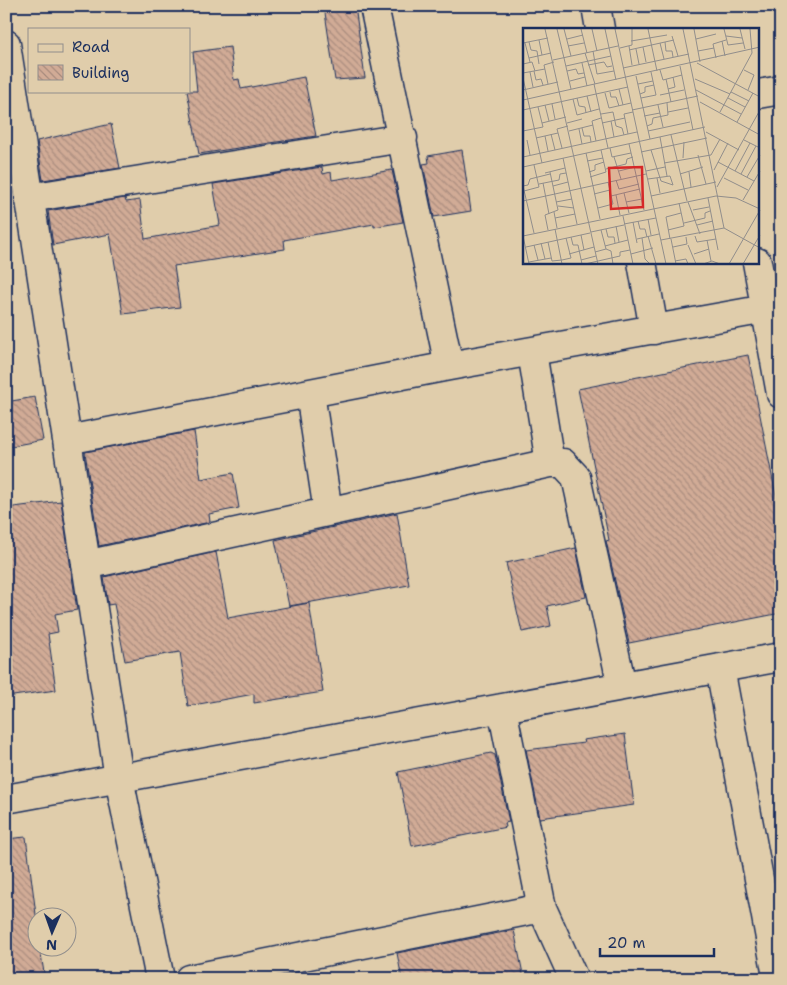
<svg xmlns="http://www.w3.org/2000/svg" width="787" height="985" viewBox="0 0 787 985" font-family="'Shantell Sans',sans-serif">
<defs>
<pattern id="building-back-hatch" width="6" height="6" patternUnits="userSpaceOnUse" patternTransform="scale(1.25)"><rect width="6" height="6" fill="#d1ab96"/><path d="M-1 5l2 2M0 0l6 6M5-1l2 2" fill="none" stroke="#a98c7e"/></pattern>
</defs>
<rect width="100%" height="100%" fill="#e0cdab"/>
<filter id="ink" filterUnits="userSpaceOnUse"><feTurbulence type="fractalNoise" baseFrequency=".02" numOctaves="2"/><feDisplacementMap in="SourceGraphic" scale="10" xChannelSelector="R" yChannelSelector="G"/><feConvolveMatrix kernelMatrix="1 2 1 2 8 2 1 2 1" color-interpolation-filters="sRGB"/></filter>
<g filter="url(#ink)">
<path fill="url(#building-back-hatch)" stroke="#1b2f5e" d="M324 6H355L365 78 335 80Z
M230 47 234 80 239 79 241 89 304 77 316 136 199 154 187 91H197L193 52Z
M111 124 120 168 43 180 37 141Z
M462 150 471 211 434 217 423 164 429 163 428 156Z
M322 167 323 174 331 172 332 180 392 170 403 222 374 227V224L284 240 285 249 174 266 180 307 123 314 110 234 53 245 48 211 125 198 126 202 140 200 145 239 220 225 213 184Z
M748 355 781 521V613L629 643 606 541 609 540 578 389Z
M35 397 43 440 6 447V402Z
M194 431 201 479 233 473 239 508 209 514 210 522 99 546 85 452Z
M61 501 77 610 55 614 58 632 48 634 56 690 6 697V508Z
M397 513 409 585 289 606 275 540Z
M576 548 586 597 547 606 551 626 522 632 506 563Z
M216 552 228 618 309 603 323 692 254 703V694L188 706 180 652 125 661 114 604 108 605 104 577Z
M625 734 634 805 540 818 526 750 584 743 583 740Z
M491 753 495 755 509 822 505 823 506 827 412 846 398 772Z
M26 837 38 930V948H40L45 979H6V839Z
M514 930 524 979H402L397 953Z"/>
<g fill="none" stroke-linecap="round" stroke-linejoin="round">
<defs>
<path id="street" d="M374 6 449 366
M596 6 600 29
M6 44 119 778 160 979
M758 94 781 90
M29 198 403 138
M642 262 654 330
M757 262 781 394
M532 352 550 463
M310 393 328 512
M67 440 449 366 766 309
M86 565 550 463H563L576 477 622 686
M720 668 777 976
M502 708 542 908 574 979
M6 799 781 657
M189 979 542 908"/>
</defs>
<use href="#street" stroke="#1b2f5e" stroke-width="31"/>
<use href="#street" stroke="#e0cdab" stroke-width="28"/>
</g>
</g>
<g transform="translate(523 28)">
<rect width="236" height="236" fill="#e0cdab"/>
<path fill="none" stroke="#918e8c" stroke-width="1" d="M22 1 75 236M34 1 41 30M41 1 48 28M58 1 64 25M69 1 74 23M82 1 93 52M92 1 143 236M125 1 134 43M160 1 201 200M171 1 177 34M201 1 205 17 220 15M217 1 222 21M149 8 155 28M203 8 219 10M44 11 60 7M173 11 193 6M16 12 19 27M108 13 144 7M199 13 202 28M6 14 8 22 14 23 16 36M142 14 143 23H149L150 29M0 15 25 10M2 15 7 34M137 15 141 31M45 18 61 15M106 18 109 37M120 19 123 34M97 20 109 17V1M113 21 116 36M106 22 151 12M70 23 74 46M175 23 191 20M62 25 72 56M6 30 28 25M41 30 48 61M193 30 190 16 203 12M30 32 95 18M59 35 64 58M174 35 237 69M0 36 9 34 12 43M65 37 81 34 84 39 89 38M43 38 88 28M157 38 170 102M100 40 166 26M137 42 140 52 159 47M221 42 231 47 225 62M11 43 13 52 18 51 20 57M44 43 53 41 55 46 61 45M7 44 10 59M0 45 22 41M74 46 91 43M113 48 127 111M0 50 19 135M143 51 148 74M172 51 207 66M47 53 62 49M25 56 21 37 31 34M71 56 85 120M115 56 130 53M96 61 100 77M145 61 152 59 150 49M0 62 35 54M173 62 218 86M87 64 88 69H93L96 78M208 64 226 73M82 65 86 80 108 75M117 66 122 64V59L131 57M137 67 161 62M64 68 68 84M54 70 56 78 62 79 63 85M118 70 133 67 128 44M205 70 222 79M50 71 54 87 76 81M0 72 237 19M177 74 237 107M29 76 32 91M22 77 26 93M135 77 140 99M0 82 105 59M109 82 175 68M145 84 165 80M197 84 229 25 227 1M78 86 90 84 93 98 99 100 101 107M121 88 137 85M88 93 91 109M214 94 230 65M19 95 43 89M44 95 59 91M79 95 102 90M124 98 129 96 130 90 145 87 144 75M59 100 61 108H67L68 114M56 101 59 116M0 103 20 99 15 79M46 103 70 97M125 103 167 94M183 104 216 122M28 106 32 122M105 106 101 86 110 84M148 107 164 173M22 108 25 123M137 109 144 148M13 110 35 105M4 112 7 127M221 112 237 120M73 113 69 93 78 90M106 116 121 182M39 120 34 101 45 98M87 120 89 129 108 125M128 122 138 153 150 157M118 124 184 110M63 125 77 191M175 127 183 156M0 129 114 104M91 129 98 151M40 130 54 196M160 130 161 114M64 133 80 130M195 134 231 153M141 135 188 127 197 111M0 139 182 99M83 141 103 136 104 131 110 129M191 142 205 115M96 143 112 139M123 143 142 139M212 143 227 115M66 144 72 142V137L81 134M166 144 168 159M22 145 42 140M157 146 180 139M218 146 233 118M67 149 83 144 78 122M224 149 237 127M134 150 137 165M201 150 225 162M125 151 147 148 150 157M93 152 96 161 116 156M20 155 26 186M16 156 36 152 37 146 43 145M0 158 11 205M0 158 5 157 7 151 27 146M30 158 45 154M194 159 237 82M1 163 16 159 11 137M101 165 106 185M71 166 87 162M93 167 97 187M88 168 117 161M128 168 193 154M185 170 195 222M220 172 237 143M0 173 123 146M33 174 49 171M103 174 119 171M165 174 177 206M35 178 51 180M75 180 90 176 85 154M170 182 186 179M31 184 34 200M100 188 110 236M32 190 52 186M125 191 128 207M115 193 117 201H122L124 209M110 194 114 215M161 195 182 190V185L187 183M101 196 133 190M174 197 190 193M93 198 96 214M32 201 39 236M83 201 85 209H91L92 215M25 202 22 187 35 182 27 144M145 202 161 198 156 175M68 204 101 197M58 207 61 222M0 208 6 236M0 208 193 168 213 170 237 181M125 208 133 236M172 208 174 214 193 211M48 209 50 217H55L59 236M119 210 122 231 127 236M114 211 136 206M147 211 143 189 158 185M148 211 153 236M138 212 201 200 237 220M184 212 188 233M25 214 29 233 39 232 48 230 43 210M18 215 22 231M11 217 15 232M165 217 173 236M82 218 105 212M3 219 67 205M150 219 164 216 163 209M83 221 88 223 90 236M72 224 83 221 78 202M46 226 71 219M108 226 130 220M171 226 186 221M58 232 73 228M152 233 163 231 165 236M6 234 28 230M62 236 97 228V224L107 222M180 236 189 233 197 236M206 236 237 182M220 236 237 207"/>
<path fill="#d62828" fill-opacity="0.15" stroke="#d62828" stroke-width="2.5" d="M119 139 120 179 88 181 86 140Z"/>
<rect width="236" height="236" fill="none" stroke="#1b2f5e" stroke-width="2.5"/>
</g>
<rect width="787" height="985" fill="none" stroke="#e0cdab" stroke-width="25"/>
<rect x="12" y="12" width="762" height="960" fill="none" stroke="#1b2f5e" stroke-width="2" filter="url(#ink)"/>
<rect x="28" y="28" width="162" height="65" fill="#e0cdab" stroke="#918e8c"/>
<rect x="38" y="44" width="25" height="8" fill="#e0cdab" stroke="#918e8c"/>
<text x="72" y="52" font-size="15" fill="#1b2f5e">Road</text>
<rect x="38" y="65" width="25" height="15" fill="url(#building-back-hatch)" stroke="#918e8c"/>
<text x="72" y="78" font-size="15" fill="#1b2f5e">Building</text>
<g transform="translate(52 932) rotate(182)"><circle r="24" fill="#e0cdab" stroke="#918e8c"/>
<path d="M0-4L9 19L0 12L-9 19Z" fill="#1b2f5e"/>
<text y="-8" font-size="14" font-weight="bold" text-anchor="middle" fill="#1b2f5e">N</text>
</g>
<path d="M600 948v8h114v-8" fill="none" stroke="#1b2f5e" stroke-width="2.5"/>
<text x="607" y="948" font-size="15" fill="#1b2f5e" stroke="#e0cdab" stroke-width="4" paint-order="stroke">20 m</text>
</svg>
